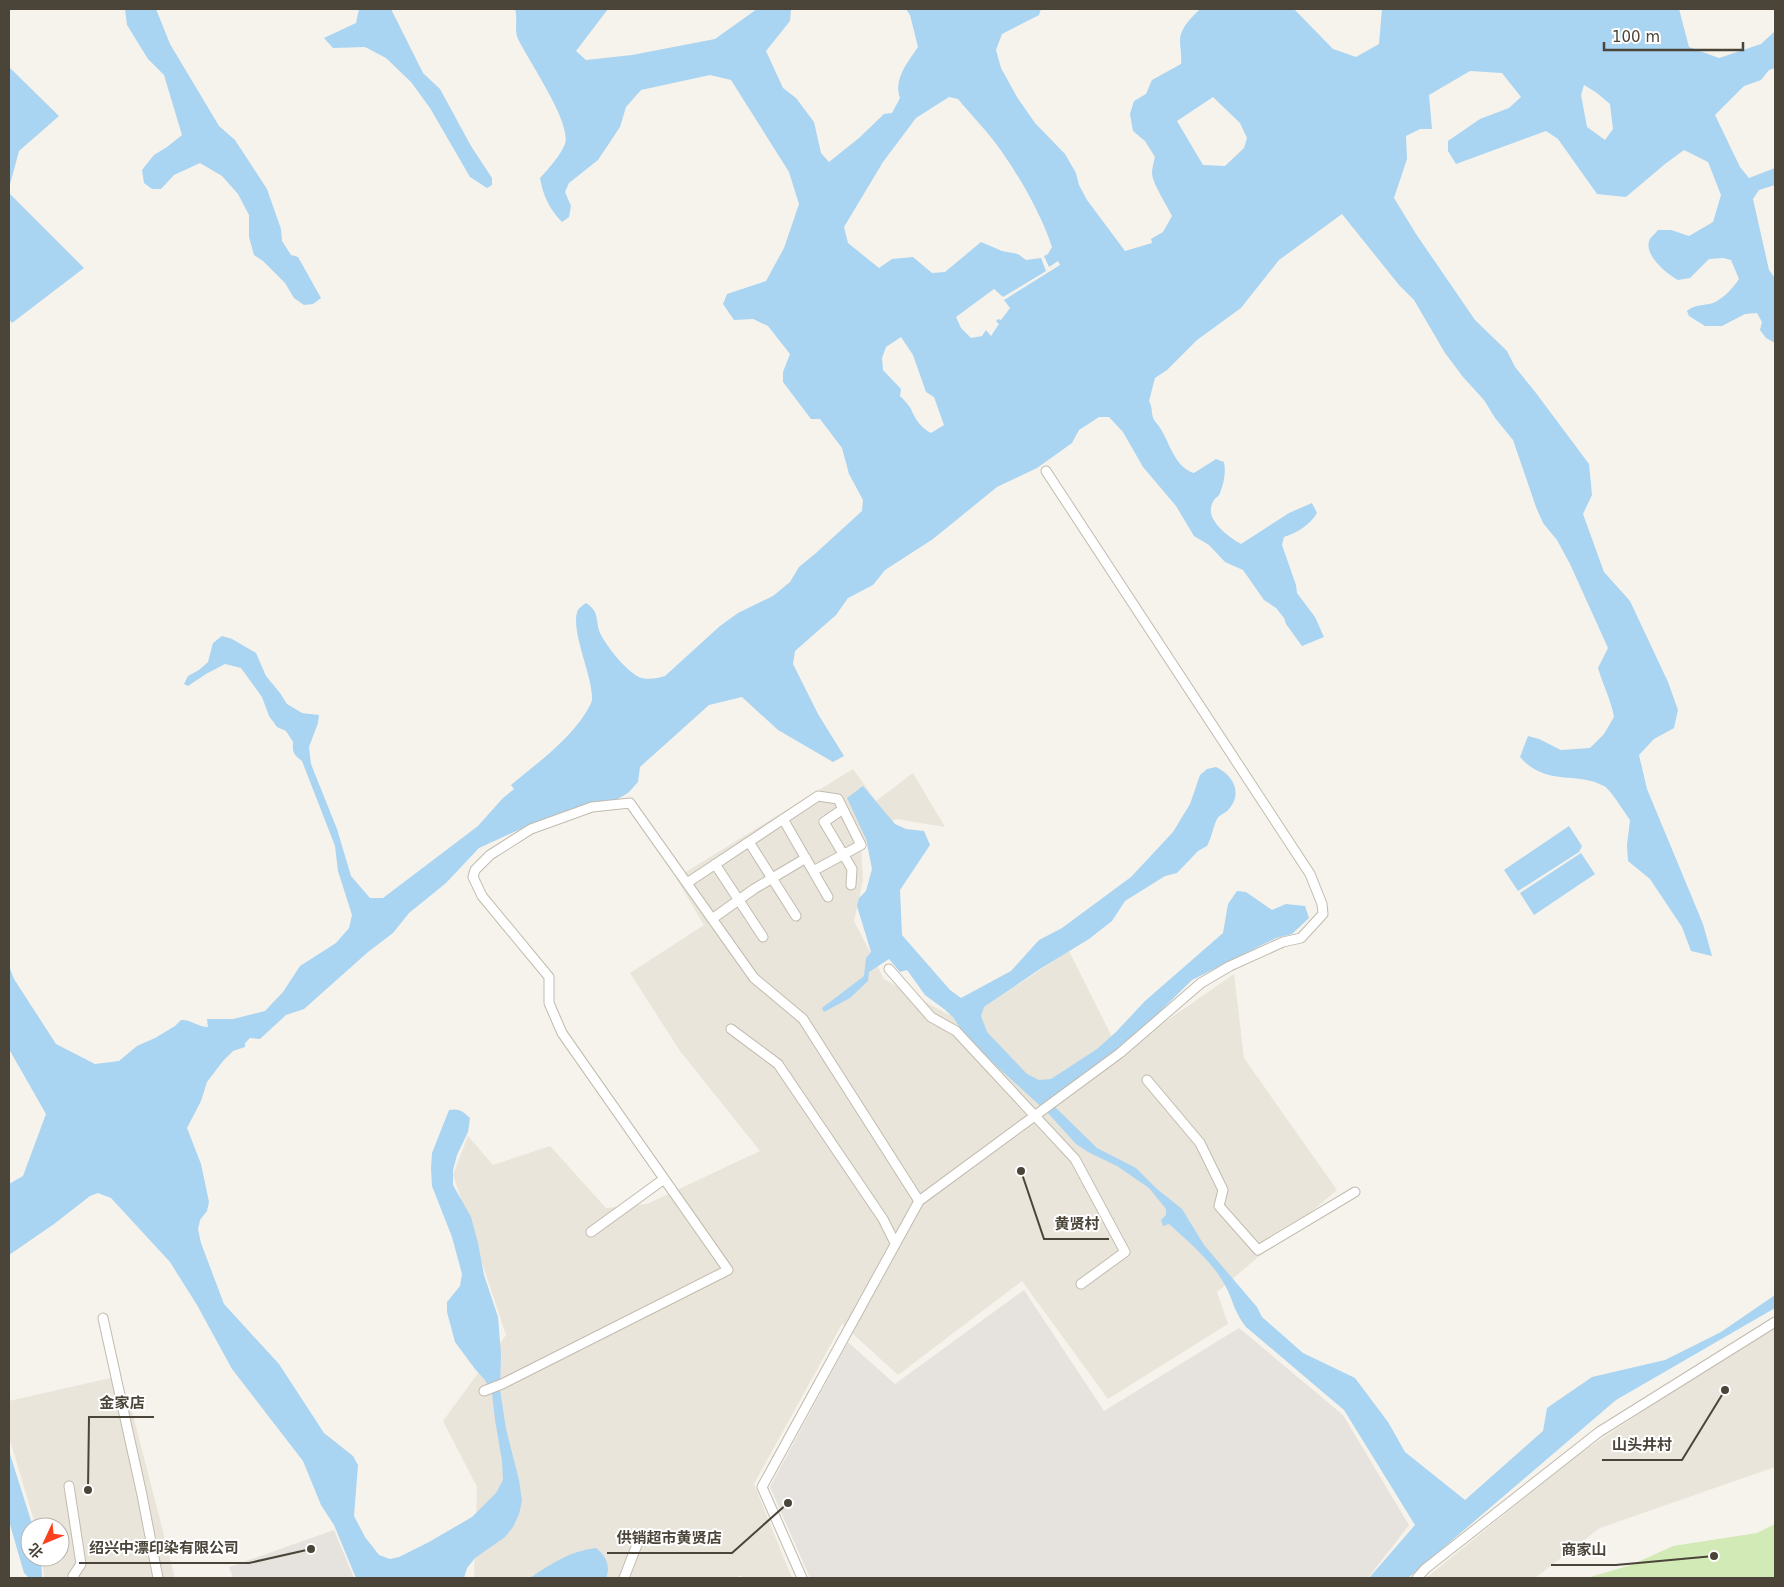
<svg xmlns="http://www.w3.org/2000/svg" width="1784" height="1587" viewBox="0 0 1784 1587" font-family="'DejaVu Sans','Noto Sans SC',sans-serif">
<rect width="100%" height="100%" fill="#f6f3ec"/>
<path fill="#eae5da" d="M853 769 876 801 913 773 945 827 896 819 861 845 863 880 854 921 884 979 949 1015 984 1007 1069 951 1120 1053 1234 974 1244 1058 1337 1190 1217 1292 1228 1324 1108 1399 1022 1281 898 1375 842 1324 754 1484 792 1578H743L741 1575 737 1578H474L477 1487 443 1421 506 1335 453 1175 468 1136 493 1165 550 1146 606 1208 647 1204 760 1151 680 1051 630 973 704 925 676 878Z
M1775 1323V1467L1600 1528 1535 1578H1426L1576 1456Z
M119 1376 133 1415 175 1578H44L42 1557H60V1527H36L9 1437V1401Z"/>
<path fill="#e6e2dd" d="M1024 1290 1104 1411 1239 1328 1343 1415 1409 1525 1368 1578H810L770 1487 848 1342 895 1384Z
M334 1530 354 1578H233L229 1567Z"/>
<path fill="#d2eab5" d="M1775 1524V1578H1587L1631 1565 1673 1546 1757 1533Z"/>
<path fill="#a9d4f2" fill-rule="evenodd" d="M125 9H156L170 44 219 126 235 140 267 189 281 229 282 241 291 255 298 257 321 298 313 304 304 305 294 298 285 283 263 261 254 255 249 237V215L238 194 222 176 200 163 174 175 161 189H152L144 183 142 170 154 155 167 147 182 135 164 75 148 59 127 25Z
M359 9H391L423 73 440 89 471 146 492 178V185L487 188 470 177 430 108 411 82 386 58 365 47 333 48 324 38 356 23Z
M515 9H608L576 51 586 60 632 55 715 39 757 9H791L790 21 766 51 783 88 796 98 814 122 821 153 829 162 859 138 884 114 892 113 900 98C893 79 908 62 918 47L910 15 906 9H1041L1039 15 1002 34 996 50 1001 68 1017 97 1035 123 1065 154 1076 173 1079 185 1087 200 1125 251 1152 243 1151 239 1163 232 1172 216C1167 205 1152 183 1152 173 1152 167 1154 162 1155 157L1145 141 1133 131 1130 114 1134 101 1146 94 1152 80 1181 64C1182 55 1180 48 1180 40 1180 28 1192 17 1200 9H1294L1333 49 1356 57 1379 44 1382 9H1679L1689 47 1719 58 1761 44 1775 31V68L1769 70 1761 80 1744 86 1715 115 1740 167 1749 178 1775 168V185L1759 190 1753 199 1769 270 1775 278V343L1766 338 1760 330 1762 322 1757 313 1745 314 1722 326H1705L1689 316 1687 311C1695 304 1703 306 1713 303 1723 299 1733 288 1739 279L1731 260 1723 258 1709 259 1690 278 1678 280C1667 274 1642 254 1650 239 1652 236 1656 233 1658 230H1671L1689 236 1713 222 1721 195 1708 162 1684 150 1665 164 1626 197 1597 194 1558 139 1546 131 1456 164 1448 151V141L1480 119 1509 108 1521 97 1502 73 1470 71 1429 95 1432 129H1420L1406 136 1407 159 1394 198 1416 234 1475 320 1507 351 1515 367 1536 393 1589 464 1592 495 1583 514 1604 572 1630 601 1668 682 1678 710 1674 728 1654 739 1639 755 1647 789 1703 924 1712 956 1691 951 1682 927 1650 879 1628 861 1627 845 1630 820C1625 813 1610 789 1604 786 1576 771 1546 787 1520 757L1528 736 1539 739 1561 750 1590 748 1604 734 1614 717C1611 700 1603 685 1598 668L1608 648 1570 564 1557 540 1543 523 1536 507 1513 440 1495 418 1484 400 1463 377 1445 353 1414 300 1399 285 1342 214 1279 260 1241 308 1197 340 1167 370 1155 378 1149 401C1153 408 1151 414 1154 420 1157 424 1161 428 1163 433 1171 448 1177 468 1194 473L1216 459 1224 462C1226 472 1224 483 1220 493 1219 497 1214 498 1213 502 1203 519 1229 537 1241 544L1289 513 1312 503 1317 513C1310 525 1297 533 1284 537L1282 545 1296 585 1297 593 1315 617 1324 637 1302 646 1286 624 1284 618 1276 608 1264 600 1243 570 1225 562 1209 545 1194 536 1176 506 1143 467 1123 432 1109 417H1099L1079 430 1072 443 1037 468 997 487 933 539 885 570 873 585 848 598 836 615 795 651 793 664 818 714 844 756 833 762 778 730 742 697 709 705 640 767 638 782 628 793 616 800 592 803 525 827 479 848 446 883 409 913 393 933 368 952 304 1009 286 1015 260 1039 250 1038 245 1043V1047L233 1051 223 1061 207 1082 201 1101 187 1128 201 1164 209 1202 207 1211 200 1220 198 1229 201 1243 224 1304 279 1364 324 1433 353 1456 358 1465 354 1516 365 1537 379 1555 390 1559 399 1557 429 1542 472 1517 496 1493 503 1480 502 1461 495 1420 492 1393 485 1380 475 1369 455 1342 447 1312V1302L460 1286 462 1274 452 1237 432 1186 431 1168 432 1153 449 1110C459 1108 463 1111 470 1118L468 1132 457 1155 453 1170V1185L471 1217 478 1243 484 1275 498 1317 501 1354 500 1389 506 1429 519 1480 522 1501 519 1514 513 1527 505 1537 475 1558 467 1568 464 1578H356L334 1525 321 1505 303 1461 232 1369 197 1305 170 1262 111 1198 98 1193 90 1196 54 1224 9 1255V1184L23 1176 46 1114 9 1049V966L14 979 56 1044 95 1064 119 1061 137 1046 155 1038 175 1026 181 1020C190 1019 198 1027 208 1027L207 1019H233L265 1011 283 992 300 966 336 943 349 928 352 915 338 871 335 846 302 761C294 755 292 752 293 742L286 731 277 727 269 716 262 697 241 668 225 664 206 674 188 686 184 684 188 676 199 670 208 662 213 643 222 636 232 639 256 653 266 676 280 693 287 704 302 713 319 715 318 723 309 747 311 764 337 829 351 876 370 898H383L478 826 502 799 514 789 511 785C537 763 566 743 585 714 587 710 591 705 592 700 594 678 569 629 578 610 580 607 583 605 586 603 600 612 595 620 600 633 606 646 629 675 642 678 650 680 658 678 665 676L720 626 738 613 773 596 790 582 799 567 816 553 862 511 863 500 849 474 842 448 820 419H811L783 382V372L790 354 768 326 753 319 734 320 723 304 727 294 766 281 784 248 799 204 789 172 731 80 710 75 641 90 626 107 620 127 598 160 569 183 565 192 571 206 569 217 562 222C549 209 543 195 540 178 549 168 560 156 565 144 572 123 528 60 518 39 514 30 518 18 515 9ZM1584 85 1597 93 1610 104 1613 129 1605 140 1587 127 1581 95ZM949 97 958 99C972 116 989 133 1002 152 1022 181 1041 214 1052 247L1048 254 1044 256 1049 267 1058 261 1060 265 1004 300 1010 308 1001 320 998 319 996 321 999 324 991 336 986 330 982 336 971 338 961 328 956 317 994 289 1003 297 1046 271 1041 258 1026 260 1018 254 1002 251 981 242 945 272 932 273 913 257 892 259 879 268 848 243 844 227 883 162 916 118ZM1213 97 1240 123 1247 138 1244 148 1225 166 1203 165 1177 121ZM901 337 913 355 926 392 934 397 944 425 931 433C921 428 915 419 911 409 908 404 903 399 900 396L901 389 883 370 882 358 886 347Z
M9 67 59 116 19 151 9 188Z
M9 193 84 268 12 323 9 319Z
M1216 767C1233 775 1243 793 1229 809 1226 813 1219 815 1217 819 1213 827 1212 837 1207 846L1198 851 1177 873 1165 876 1125 901 1112 921 1089 939 1040 969 984 1007 981 1016 987 1032 1027 1074 1039 1080 1051 1079 1097 1049 1116 1032 1145 1001 1223 933 1228 904 1237 891 1246 892 1272 910 1286 904 1305 906 1309 918 1292 934 1276 938 1192 980 1140 1031 1053 1105 1097 1148 1136 1168 1157 1189 1182 1209 1204 1245 1257 1307 1262 1317 1303 1353 1355 1378 1388 1422 1405 1452 1465 1500 1543 1431 1547 1408 1592 1377 1665 1360 1721 1332 1775 1295V1308L1616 1400 1408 1578H1369L1415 1525 1344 1410 1246 1327C1235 1313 1234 1304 1227 1289 1214 1263 1190 1243 1169 1224L1163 1226 1161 1220 1166 1215V1209L1149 1188 1117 1166 1088 1152 1076 1144 1047 1112 982 1053 962 1031 953 1017 944 1009 925 995 907 970 900 972 889 959 869 972 868 981 850 998 824 1012 822 1008 864 976 866 958 871 952 857 906 859 898 866 891 872 869 866 839 847 798 863 786 895 824 906 829 924 831 930 845 900 890 902 935 950 990 961 998 1011 971 1039 940 1062 928 1131 877 1173 832 1190 804 1200 775 1207 769Z
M1569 826 1582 846 1579 852 1518 891 1504 870Z
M1581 853 1595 874 1534 915 1520 893Z
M9 1451 33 1527H30V1557H41L42 1578H29L24 1573 9 1521Z
M596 1548C606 1556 611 1566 606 1578H530C551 1564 570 1551 596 1548Z"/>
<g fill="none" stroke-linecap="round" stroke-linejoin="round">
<defs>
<path id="minor" d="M783 819 828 897
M749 842 796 916
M715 864 763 937
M813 871 861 845 843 809 824 822 852 869 851 885
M687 883 818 796 838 799 843 809
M712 919 754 889 806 858
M889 969 931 1017 956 1031 1075 1159 1125 1252 1081 1284
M731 1029 778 1064 883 1219 895 1243
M1147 1080 1200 1143 1223 1190 1219 1206 1258 1250 1355 1192
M591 1232 664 1179
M103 1318 142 1495 158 1578
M484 1391 502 1384 728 1270 562 1033 549 1003V977L482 896 473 877 475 870 490 855 531 829 592 807 630 803 754 978 803 1019 919 1201
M69 1486 81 1564 73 1576 74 1578
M624 1578 640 1537
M802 1578 762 1487 919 1201 1120 1053 1201 983 1230 966 1283 942 1301 938 1323 914 1322 904 1310 874 1046 471
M1417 1578 1425 1569 1599 1432 1775 1322"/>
</defs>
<use href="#minor" stroke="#c2bbae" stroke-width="11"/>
<use href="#minor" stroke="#fff" stroke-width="9"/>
</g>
<path fill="none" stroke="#4b4439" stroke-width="2" d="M1021 1171L1044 1239H1109M88 1490L89 1417H154M1725 1390L1682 1460H1602M788 1503L732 1553H607M311 1549L249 1563H79M1714 1556L1616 1565H1551"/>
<g fill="#4b4439" stroke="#fff" stroke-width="2">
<circle cx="1021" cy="1171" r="5"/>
<circle cx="88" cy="1490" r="5"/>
<circle cx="1725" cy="1390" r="5"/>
<circle cx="788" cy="1503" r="5"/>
<circle cx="311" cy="1549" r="5"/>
<circle cx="1714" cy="1556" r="5"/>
</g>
<g font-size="15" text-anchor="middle" font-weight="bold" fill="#4b4439" stroke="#fff" stroke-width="4" stroke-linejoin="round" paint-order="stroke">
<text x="1077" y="1229">黄贤村</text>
<text x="122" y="1408">金家店</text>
<text x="1642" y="1450">山头井村</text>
<text x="669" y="1543">供销超市黄贤店</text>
<text x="164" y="1553">绍兴中漂印染有限公司</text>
<text x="1584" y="1555">商家山</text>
</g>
<rect width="1784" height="1587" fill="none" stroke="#4b4439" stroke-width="20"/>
<g transform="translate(45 1542) rotate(226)"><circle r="24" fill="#ffffff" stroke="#b7b4b0"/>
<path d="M0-4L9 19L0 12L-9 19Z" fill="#fc3f1d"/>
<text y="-8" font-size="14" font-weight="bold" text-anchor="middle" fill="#4b4439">北</text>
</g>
<path d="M1604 42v8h139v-8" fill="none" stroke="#4b4439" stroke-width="2.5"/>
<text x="1612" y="42" font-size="15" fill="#4b4439" stroke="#ffffff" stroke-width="4" paint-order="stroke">100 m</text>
</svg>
